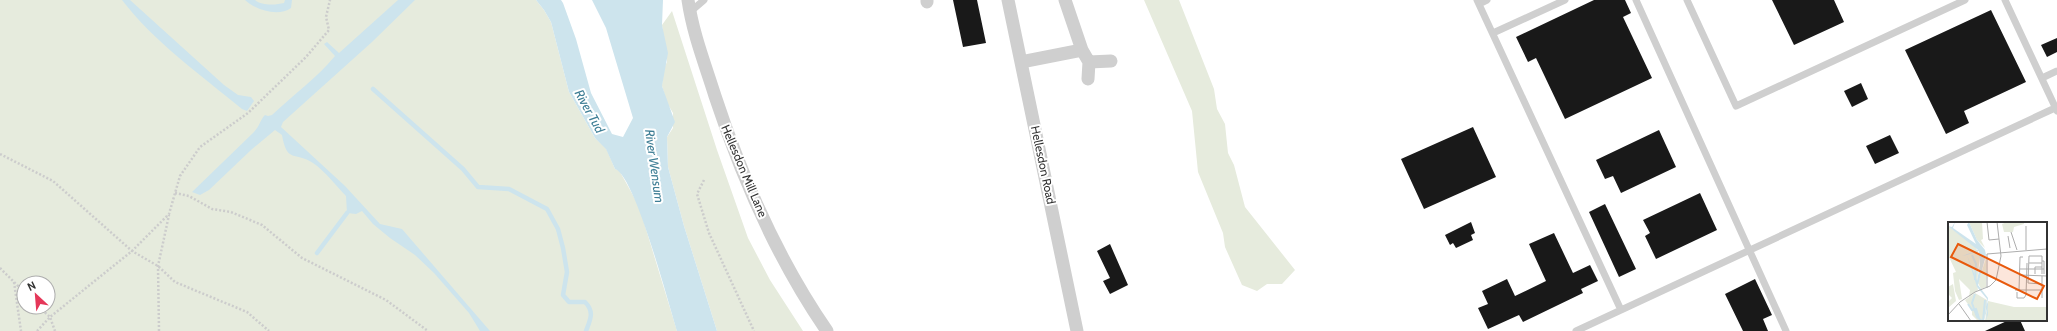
<svg xmlns="http://www.w3.org/2000/svg" width="2057" height="331" viewBox="0 0 2057 331" font-family="Cabin,sans-serif">
<rect width="100%" height="100%" fill="#fff"/>
<path fill="#e6ebdd" fill-rule="evenodd" d="M0 0H536L544 10 551 22 569 92 595 138 606 148 615 169 619 170 639 206 677 331H0ZM24 283H48V307H24Z
M1144 0H1179L1214 89 1217 109 1225 124 1228 153 1234 165 1245 207 1295 270 1282 284H1267L1257 291 1242 285 1225 247 1223 233 1198 172 1192 111Z
M672 11 717 150 748 238 770 280 803 331H717L684 226 668 167 667 137 673 128V113L667 103 662 86 663 70 667 62 662 25Z"/>
<path fill="#cde4ed" d="M122 0H130L224 85 238 95 251 97 254 101 247 111 242 109C202 76 153 41 122 0Z
M245 0H255C262 6 276 5 284 3L285 0H292L291 8C278 17 256 10 245 0Z
M398 0H415L372 42 283 122 281 127 345 186 380 224 402 229 490 331H480L469 313 434 273 415 255 390 238 373 224 362 211 356 214 347 213 346 196C336 186 325 171 313 163 295 151 287 164 282 135L275 130 251 150 209 190 200 195 192 192 253 133C260 126 260 120 265 115L268 116 272 115C293 95 317 78 335 56L324 44 327 42 339 53Z
M536 0H561L563 3 576 39 591 93 612 134 623 137 633 118 606 28 592 0H663L662 25 668 53 662 86 675 122 667 137 668 167 684 226 717 331H677C669 306 635 175 615 169L606 149 595 138 569 92 551 22 544 10Z"/>
<g fill="none" stroke-linecap="round" stroke-linejoin="round">
<path stroke="#cde4ed" stroke-width="4.5" d="M373 89 463 169 478 187 509 189 547 209 558 229 563 248 567 272 563 295 569 302H585C595 312 590 320 586 331
M317 253 347 213"/>
</g>
<path fill="#191919" d="M953 0H977L986 43 963 47Z
M1594 0H1625L1631 13 1623 17 1652 78 1565 119 1536 58 1528 62 1516 37Z
M1772 0H1834L1844 22 1794 45Z
M1991 10 2026 82 1964 111 1969 123 1946 134 1905 50Z
M2057 38V52L2047 57 2041 45Z
M1861 83 1868 99 1852 107 1844 91Z
M1473 127 1496 177 1424 209 1401 159Z
M1659 130 1676 167 1621 193 1613 176 1605 179 1596 160Z
M1890 135 1899 153 1875 164 1866 146Z
M1700 193 1717 230 1656 259 1645 236 1650 233 1643 220Z
M1605 204 1636 269 1619 277 1589 212Z
M1471 222 1475 233 1471 235 1473 240 1456 248 1453 243 1450 245 1445 235Z
M1554 233 1573 273 1590 265 1598 281 1581 289 1583 293 1523 322 1519 315 1488 329 1478 308 1488 304 1482 291 1507 279 1515 296 1546 281 1529 244Z
M1110 244 1128 285 1110 294 1103 281 1110 278 1097 251Z
M1755 279 1772 315 1763 319 1768 331H1743L1725 294Z
M2009 320H2020L2025 331H1985Z"/>
<g fill="none" stroke-linecap="round" stroke-linejoin="round">
<path stroke="#ccc" stroke-width="2.5" stroke-dasharray="2 2" stroke-linecap="butt" d="M0 154 53 181 132 251 158 266 175 282 247 312 269 331
M704 180 697 194 709 233 754 331
M175 193 189 196 212 209 231 212 262 225 302 258 386 300 428 331
M0 268 24 292
M14 282 21 331
M39 307 50 317 55 331
M37 331 50 317 132 251 169 214 180 176 200 147 248 113 306 57 329 30 326 17 330 0
M159 331 158 266 169 215"/>
<path stroke="#cfcfcf" stroke-width="7" d="M1477 0 1621 310
M1636 0 1786 331
M1687 0 1736 106 1965 0
M2005 0 2057 111
M1479 4 1487 0
M690 12 704 0
M1493 33 1565 0
M2042 78 2057 71
M1576 331 2055 108"/>
<path stroke="#cfcfcf" stroke-width="13" d="M688 0C693 34 705 64 715 96 742 178 778 260 827 331
M927 0V2
M1008 0 1077 331
M1065 0 1082 50 1089 62 1111 61
M1021 62 1082 50
M1088 79 1089 62"/>
</g>
<g text-anchor="middle" stroke-width="4" stroke-linejoin="round" paint-order="stroke">
<g font-size="12" fill="#323232" stroke="#fff">
<text transform="translate(1043 165) rotate(78)" y="4">Hellesdon Road</text>
<text transform="translate(744 171) rotate(67)" y="4">Hellesdon Mill Lane</text>
</g>
<g font-size="13" font-style="italic" fill="#3e7e95" stroke="#fff">
<text transform="translate(590 111) rotate(61)" y="5">River Tud</text>
<text transform="translate(655 166) rotate(82)" y="5">River Wensum</text>
</g>
</g>
<g transform="translate(1948 222)">
<rect width="99" height="99" fill="#fff"/>
<path d="M21 0H34L35 17 33 18 37 26 29 18ZM59 0H76V2L66 5 65 10H56L54 2ZM0 4 26 23 32 33 29 61 30 68 21 75 22 68 11 57 14 77 11 78 7 69 5 51 8 50 0 33ZM38 36V65L33 67 30 61ZM5 62 8 79 0 86V80L4 76 0 72V65ZM27 71 39 78 36 99H30L24 93V88L17 78ZM40 79 66 85H99V99H37Z" fill="#e6ebdd"/>
<path d="M7 0 5 6 28 22 19 3 21 0 29 18 37 28 38 33 30 63 40 76 39 82 40 80V86H43H40V92H42H40L38 99 40 83 36 99 39 77 29 65 19 33 14 34 30 28 0 4 4 5ZM31 29 32 43 29 59 19 33Z" fill="#cde4ed" fill-rule="evenodd"/>
<path fill="none" stroke="#cde4ed" stroke-width="2" d="M24 33 28 42 27 58M27 72 24 81 29 95 34 99M20 82 24 88 28 87 31 96M35 99 37 78"/>
<path fill="none" stroke="#adadad" stroke-width="1" d="M39 0 41 18 51 17M78 4V28M63 10 69 28M60 14 62 26M94 39H96V52M81 41H94M72 47H96M87 52V45H94M72 53 99 54M94 62 80 61 81 34H94V52M39 66V32L99 27M67 68H94M71 68 72 35H75M69 70V76H76L78 73 79 41M94 76V54M11 82 23 99M0 93 12 80 27 70 42 64 48 58 53 34 49 0"/>
<path fill="#e8590c" fill-opacity="0.15" stroke="#e8590c" stroke-width="2" d="M10 22 96 64 89 77 3 35Z"/>
<rect width="99" height="99" fill="none" stroke="#323232" stroke-width="2"/>
</g>
<g transform="translate(36 295) rotate(334)"><circle r="19" fill="#ffffff" stroke="#adadad"/>
<path d="M0-3L7 15L0 10L-7 15Z" fill="#e53759"/>
<text y="-6" font-size="11" font-weight="bold" text-anchor="middle" fill="#323232">N</text>
</g>
</svg>
